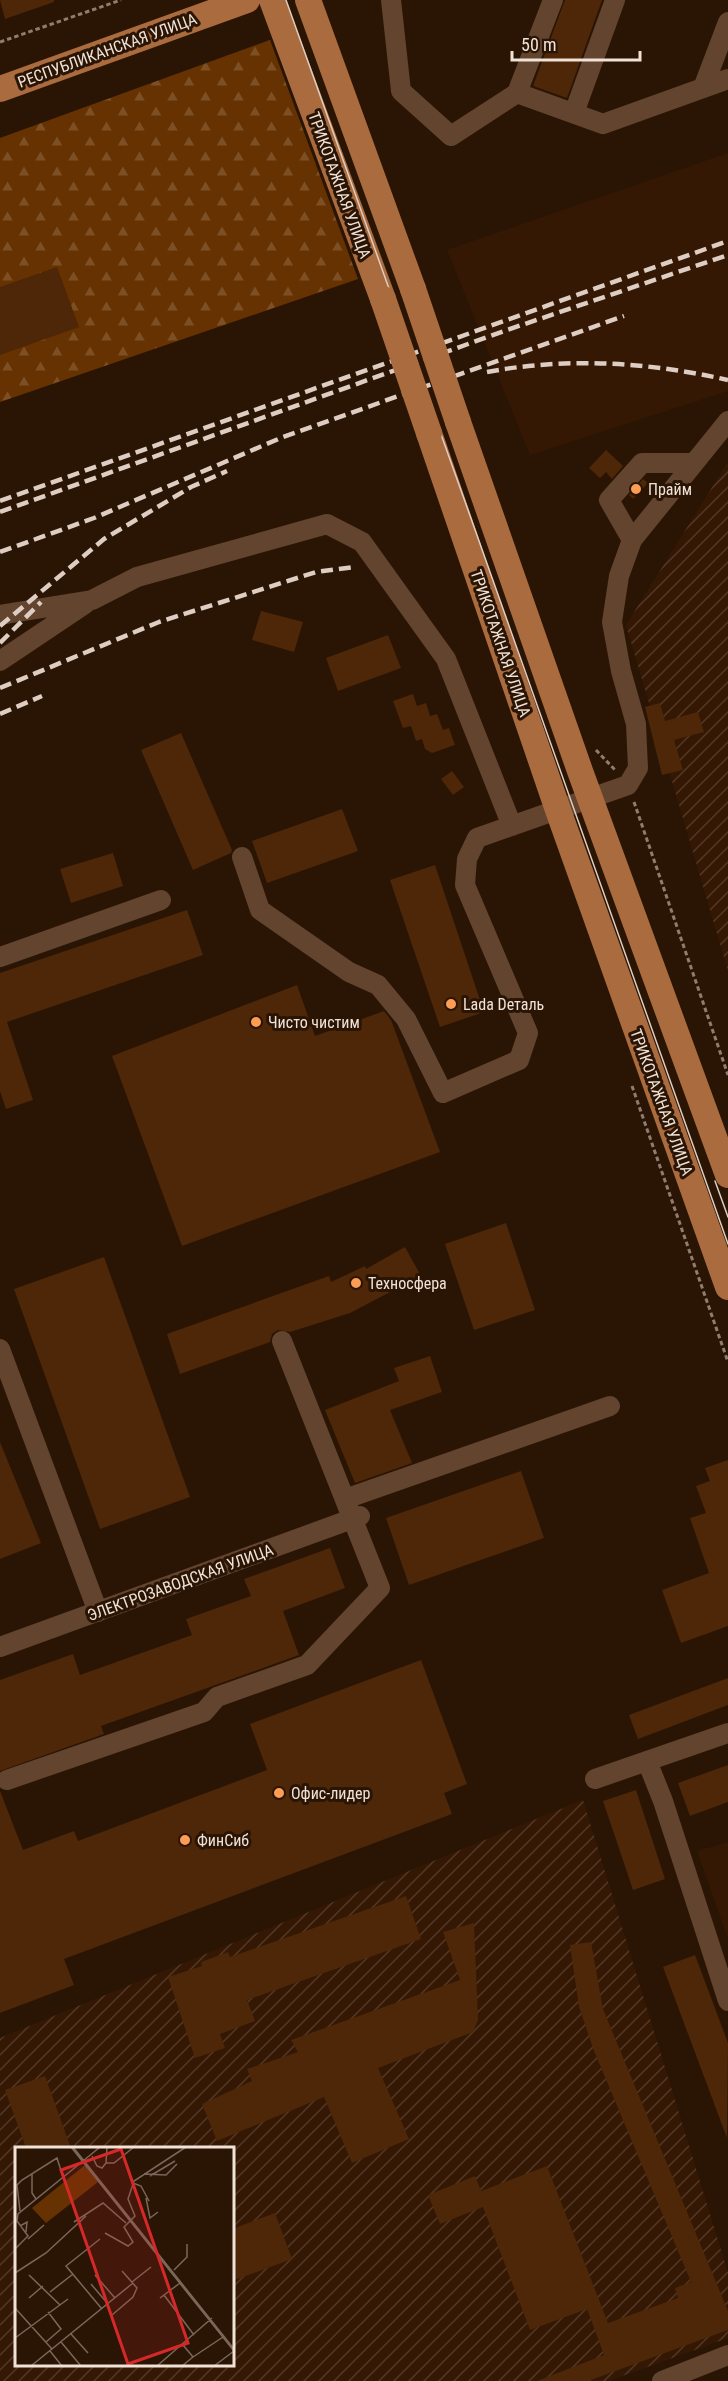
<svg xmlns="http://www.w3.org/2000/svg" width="728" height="2381" viewBox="0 0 728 2381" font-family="'Roboto Condensed',sans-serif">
<defs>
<pattern id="industrial-furrows" width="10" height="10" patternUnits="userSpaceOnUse" patternTransform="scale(1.5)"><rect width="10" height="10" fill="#341803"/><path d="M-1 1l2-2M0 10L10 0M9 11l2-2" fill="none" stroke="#523927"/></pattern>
<pattern id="forest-firs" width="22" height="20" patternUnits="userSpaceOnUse" patternTransform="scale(1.5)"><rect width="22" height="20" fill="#673201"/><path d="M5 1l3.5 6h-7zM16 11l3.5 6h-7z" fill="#7d4f25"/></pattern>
</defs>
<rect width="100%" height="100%" fill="#2a1505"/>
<path fill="#341803" d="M728 153V391L530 455 447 250Z
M728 1842V1939L697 1851Z"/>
<path fill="url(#industrial-furrows)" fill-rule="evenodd" d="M728 462V971L626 625Z
M583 1800 728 2273V2338L608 2381H0V2038ZM16 2148H232V2364H16Z"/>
<path fill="url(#forest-firs)" d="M270 40 358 279 0 402V138Z"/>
<path fill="#4d2708" d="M0 0H54V2L5 19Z
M565 0H602L567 98 533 86Z
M57 267 79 327 0 355V287Z
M606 450 623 466 612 479 606 472 600 478 589 468Z
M643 479 648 483 633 499 629 495Z
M261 611 303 622 294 652 252 640Z
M388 635 401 668 338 691 326 658Z
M413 694 417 706 426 703 430 716 437 714 443 730 449 728 455 745 432 753 425 749 422 739 416 741 411 726 403 728 393 701Z
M660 703 665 721 698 712 704 732 674 740 683 770 662 775 645 707Z
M181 733 232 850 231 853 193 870 141 750Z
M452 771 464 787 453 795 441 779Z
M342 809 358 851 267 883 252 841Z
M113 853 123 886 71 903 60 869Z
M435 865 484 1012 440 1027 390 880Z
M187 910 203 955 7 1022 33 1100 6 1109 0 1091V973Z
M297 985 315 1036 384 1011 391 1020 440 1152 182 1246 112 1056Z
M506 1223 535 1310 474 1330 445 1244Z
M405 1247 421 1276 350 1313 290 1332 278 1330 272 1334 270 1342 180 1374 167 1334 329 1276 331 1282 365 1266 366 1269Z
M104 1257 190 1497 100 1529 14 1289Z
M430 1356 442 1392 390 1410 412 1463 355 1483 325 1410 399 1381 394 1368Z
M0 1442 41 1543 0 1559Z
M728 1460V1626L681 1643 662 1590 709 1573 690 1518 706 1513 696 1486 710 1481 705 1468Z
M521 1471 544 1538 409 1585 386 1518Z
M330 1548 345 1588 283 1611 299 1655 101 1726 104 1734 0 1771V1680L73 1654 80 1675 192 1635 186 1619 251 1596 244 1579Z
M421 1660 467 1784 444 1793 452 1814 64 1959 74 1985 0 2013V1791L23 1850 74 1831 78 1841 267 1770 250 1724Z
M728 1678V1705L638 1739 629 1715Z
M728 1765V1802L690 1816 678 1783Z
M636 1790 665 1879 633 1890 603 1801Z
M406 1896 421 1939 247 2000 255 2021 220 2034 225 2048 195 2058 168 1977 202 1966 201 1962 228 1952 230 1957Z
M474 1923 478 2020 473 2032 378 2068 409 2139 352 2163 324 2097 217 2141 202 2104 252 2081 247 2069 298 2052 291 2040 460 1980 443 1932Z
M591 1942 603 2009 728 2311V2330L588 2381H537L604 2355 587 2309 530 2330 483 2207 440 2224 428 2195 475 2176 481 2191 547 2166 608 2323 678 2298 675 2288 691 2282 594 2051 579 2007 570 1945Z
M695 1955 728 2043 727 2138 663 1967Z
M45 2076 71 2148H26L5 2090Z
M275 2213 292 2259 232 2281V2229Z"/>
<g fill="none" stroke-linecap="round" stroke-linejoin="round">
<path stroke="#8f7d70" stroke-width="3" stroke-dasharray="4.5 3" stroke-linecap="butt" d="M0 42 121 0
M596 750 616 771
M634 802 728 1075
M632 1086 728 1362"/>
<path stroke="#62442f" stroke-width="20" d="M391 0 401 91 451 136 517 93
M553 0 517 93 603 124 728 79
M703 88 728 22
M574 113 615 0
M632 540 609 500 642 463H692
M0 615 92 600 137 577 327 524 362 542 446 659 512 826
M0 661 85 604
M242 857 260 910 349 972 378 985 406 1019 443 1093 519 1060 528 1033 465 885 467 859 477 838 628 785 638 768 636 724 621 671 612 622 619 576 632 540 728 421
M0 957 161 900
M0 1349 98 1612
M345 1499 610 1406
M0 1647 360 1516
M647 1761 663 1801 728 2001
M595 1779 728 1733
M7 1780 204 1712 217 1697 307 1665 380 1588 282 1341
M662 2381 728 2355"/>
<path stroke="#aa6b3e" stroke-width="26" d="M272 0 383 299
M308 0 413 289
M0 89 247 0
M458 422 580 771 728 1175
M429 433 558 810 728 1287"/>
<path stroke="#ddcdc2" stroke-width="1.5" d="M286 0C436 414 579 829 728 1244
M715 1181 728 1217"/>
<path stroke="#ddcdc2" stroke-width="4.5" stroke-dasharray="12 6" stroke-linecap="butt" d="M487 372C568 357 648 362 728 380
M0 501 728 241
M0 512 507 330 728 255
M0 552 94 518 283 437 624 316
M0 626 104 539 191 487 227 471
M0 643 41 602
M0 688 159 622 316 572 354 567
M0 714 42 696"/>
<path stroke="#aa6b3e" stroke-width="26" d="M413 289 458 422
M383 299 429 433"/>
</g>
<g fill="#fd9c55" stroke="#2a1505" stroke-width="2">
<circle cx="636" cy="489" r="6"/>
<circle cx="451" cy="1004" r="6"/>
<circle cx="256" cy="1022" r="6"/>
<circle cx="356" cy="1283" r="6"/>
<circle cx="279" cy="1793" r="6"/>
<circle cx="185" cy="1840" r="6"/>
</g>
<g text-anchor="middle" stroke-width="6" stroke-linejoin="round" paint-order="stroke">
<g font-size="16" fill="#f1e2d7" stroke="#2a1505">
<text transform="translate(107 50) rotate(-20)" y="6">РЕСПУБЛИКАНСКАЯ УЛИЦА</text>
<text transform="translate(340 185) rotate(70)" y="6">ТРИКОТАЖНАЯ УЛИЦА</text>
<text transform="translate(501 643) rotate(71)" y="6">ТРИКОТАЖНАЯ УЛИЦА</text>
<text transform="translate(662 1102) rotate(70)" y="6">ТРИКОТАЖНАЯ УЛИЦА</text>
<text transform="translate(180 1582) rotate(-20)" y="6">ЭЛЕКТРОЗАВОДСКАЯ УЛИЦА</text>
</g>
<g font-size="16" fill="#f1e2d7" stroke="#2a1505" text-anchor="start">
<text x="648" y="495">Прайм</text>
<text x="463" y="1010">Lada Dеталь</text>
<text x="268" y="1028">Чисто чистим</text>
<text x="368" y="1289">Техносфера</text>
<text x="291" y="1799">Офис-лидер</text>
<text x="197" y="1846">ФинСиб</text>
</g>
</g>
<g transform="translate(15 2147)">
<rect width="219" height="219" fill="#2a1505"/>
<path d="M70 18 83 35 31 76 17 61Z" fill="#673201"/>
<path fill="none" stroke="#7a6759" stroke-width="1.5" d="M56 0 219 204M58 0 219 202M92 0 91 16H99L119 0M77 9 82 19 87 21 91 16M68 14 85 0M17 27V46L21 52M129 27 151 28 162 17M135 29 160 14M118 36 126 39 134 54M131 51 135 71 143 65M5 64 2 38 7 33 42 11 48 30M59 75 88 56 111 76M5 79 12 75 11 85M90 86 113 99 118 95 109 80 120 69 113 52 119 34 171 0M13 92 29 78M85 92 51 119 87 162M0 102 13 89 2 74 3 67 68 14M159 123 172 110V97M0 126 31 106 71 69M14 128 45 158M80 128 100 151M117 135 136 120M76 137 93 157M35 145 58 127M149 148 179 188M14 151 28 139M145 151 165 136M0 161 37 202M97 168 118 150 122 141 107 124M56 187 73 206M0 191 53 152M31 195 46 182 33 165M46 195 66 219M35 204 47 219M178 210 208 190M16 219 118 136M142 219 197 171M167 219 178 210 168 198M199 219 219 204"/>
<path fill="#d62828" fill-opacity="0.15" stroke="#d62828" stroke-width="3" d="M106 2 173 196 113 217 46 23Z"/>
<rect width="219" height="219" fill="none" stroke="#f1e2d7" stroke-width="3"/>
</g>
<path d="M512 51v9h128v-9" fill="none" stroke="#f1e2d7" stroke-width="3"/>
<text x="521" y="51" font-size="18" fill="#f1e2d7" stroke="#2a1505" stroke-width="4.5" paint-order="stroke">50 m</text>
</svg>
